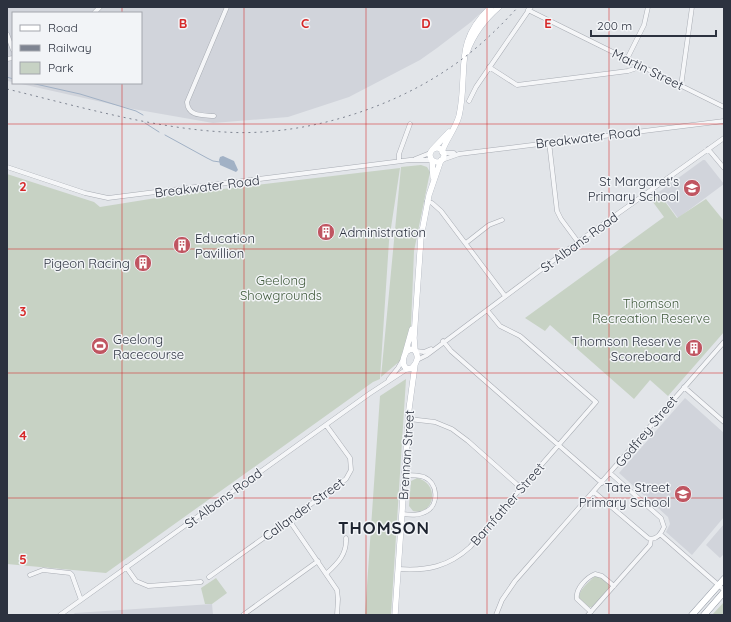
<svg xmlns="http://www.w3.org/2000/svg" width="731" height="622" viewBox="0 0 731 622" font-family="Quicksand,sans-serif">
<rect width="100%" height="100%" fill="#e2e5e9"/>
<path fill="#d1d4db" d="M7 7H487L471 22 437 48 420 60 349 97 288 117 213 123 133 109 17 83H141V13H13V82L7 81Z
M703 160H705L724 184 678 218 659 192Z
M685 398 724 433V517L692 555 666 532 670 524 668 517 619 473Z
M724 524V554L720 558 706 545Z
M212 604 213 615H72L75 613Z"/>
<path fill="#c7d2c4" d="M421 165 427 167 430 172 414 251 411 326 400 361 381 377 401 167Z
M400 168 389 241 380 379 373 382 106 573 7 564V174L94 202 100 207 181 194Z
M658 192 677 218 706 199 724 221V332L668 396 650 380 634 399 550 325 545 331 525 318 664 217 650 198Z
M406 379 391 615H365L380 396Z
M417 478C441 484 434 516 413 511L409 506 411 481Z
M595 576H599L608 584 610 588 593 607H589L579 598C579 589 589 582 595 576Z
M216 578 227 593 212 604H205L201 588Z
M724 602V615H712Z"/>
<path fill="#a1b1c5" d="M223 156 234 161 238 170 236 172 220 165 219 160 220 157Z"/>
<g fill="none" stroke-linecap="round" stroke-linejoin="round">
<path stroke="#a1b1c5" stroke-width="1" d="M7 77 13 79
M31 83 80 94 136 111 143 115
M145 123 159 132
M165 135 207 158 213 161 220 162"/>
<defs>
<path id="minor" d="M528 10 724 107
M94 13 100 7
M7 34 13 50
M7 59 13 58
M627 59 644 25 648 7
M489 67 517 85 628 71 637 68 641 66
M681 86 692 7
M469 101 476 87 531 7
M214 116C203 115 188 117 187 102L227 7
M549 142 557 211 561 219 578 242
M708 149 724 168
M442 153H454
M415 159 430 153
M442 160 459 154 724 121
M399 161V154L410 124
M7 167 85 193 108 198 410 160H432
M427 201 432 203 441 211 505 296
M466 243 489 225 502 220
M443 341 451 351 602 483
M416 351 424 352 431 349
M417 360 427 355 578 242 724 138
M389 379 398 368 402 361
M684 387 724 422
M409 419 435 422 452 429 468 441 521 488
M594 492 648 538C656 541 661 534 664 527L661 518 610 473
M402 514C410 515 419 516 427 511 439 504 438 483 424 477 418 475 411 475 405 475
M289 520 337 590 338 599 337 615
M660 534 724 590
M126 567 136 581 148 586 201 582
M398 569C427 571 448 567 470 547L596 402 520 336 500 326 487 310
M327 573C338 563 347 554 346 538
M30 575 43 570 70 573 72 575 81 600
M209 577 346 479 351 470 350 458 326 425
M591 612 577 599C575 589 587 577 595 574L602 576 614 586
M60 615 369 394 407 369
M243 615 318 561
M496 615 502 600 515 581 724 342
M588 615 650 545 651 539"/>
<path id="major" d="M467 52C474 33 485 19 499 7
M430 155a7 7 0 1 1 14 0a7 7 0 1 1-14 0Z
M432 150 449 132
M442 152C446 139 455 130 459 116 469 72 452 43 491 7
M432 160 433 177
M411 349 414 350C420 355 417 363 412 368L407 369C401 365 403 358 406 352Z
M415 350 414 338 421 237 429 195 441 160
M405 354 412 329
M395 615 409 409 415 365"/>
<path id="highway" d="M692 615 724 579
M704 615 724 592"/>
</defs>
<use href="#minor" stroke="#a8acb3" stroke-width="5"/>
<use href="#major" stroke="#a3a9b4" stroke-width="6"/>
<use href="#highway" stroke="#8b929e" stroke-width="7"/>
<use href="#minor" stroke="#f5f6f8" stroke-width="4"/>
<use href="#major" stroke="#fff" stroke-width="5.5"/>
<use href="#highway" stroke="#fff" stroke-width="6"/>
<path stroke="#7e8491" stroke-width="1" stroke-dasharray="2 4" stroke-linecap="butt" d="M7 89C77 106 152 128 224 132 299 137 386 111 448 69 474 52 497 30 518 7"/>
</g>
<path fill="none" stroke="#d62828" stroke-width="1" stroke-opacity="0.55" d="M122 7V13M244 7V615M366 7V615M487 7V615M609 7V615M122 83V615M7 124H724M7 249H724M7 373H724M7 498H724"/>
<defs>
<symbol id="school-disc" viewBox="-11 -11 22 22"><circle r="9.5" fill="#c05561" stroke="#f2f4f7"/><path d="M0-5L7-2L0 1L-7-2ZM-4 1L0 2.5L4 1V4Q0 6-4 4Z" fill="#fff"/></symbol>
<symbol id="building-disc" viewBox="-11 -11 22 22"><circle r="9.5" fill="#c05561" stroke="#f2f4f7"/><path d="M-4-6H4V6H1V3H-1V6H-4ZM-2.5-4.3h1.7v1.8h-1.7ZM.8-4.3h1.7v1.8H.8ZM-2.5-1h1.7V.8h-1.7ZM.8-1h1.7V.8H.8Z" fill="#fff"/></symbol>
<symbol id="stadium-disc" viewBox="-11 -11 22 22"><circle r="9.5" fill="#c05561" stroke="#f2f4f7"/><path d="M0-5a6.5 5 0 1 0 0 10a6.5 5 0 1 0 0-10ZM-3.5-1.8h7v3.6h-7Z" fill="#fff"/></symbol>
</defs>
<g fill-rule="evenodd">
<use href="#school-disc" x="682" y="178" width="20" height="20"/>
<use href="#building-disc" x="316" y="222" width="20" height="20"/>
<use href="#building-disc" x="172" y="235" width="20" height="20"/>
<use href="#building-disc" x="133" y="253" width="20" height="20"/>
<use href="#stadium-disc" x="90" y="336" width="20" height="20"/>
<use href="#building-disc" x="684" y="338" width="20" height="20"/>
<use href="#school-disc" x="673" y="484" width="20" height="20"/>
</g>
<g text-anchor="middle" stroke-width="3" stroke-linejoin="round" paint-order="stroke">
<g font-size="13" fill="#2c323f" stroke="#f2f4f7">
<text transform="translate(648 69) rotate(26)" y="5">Martin Street</text>
<text transform="translate(588 137) rotate(-7)" y="5">Breakwater Road</text>
<text transform="translate(207 186) rotate(-7)" y="5">Breakwater Road</text>
<text transform="translate(579 242) rotate(-36)" y="5">St Albans Road</text>
<text transform="translate(646 431) rotate(-50)" y="5">Godfrey Street</text>
<text transform="translate(406 455) rotate(-86)" y="5">Brennan Street</text>
<text transform="translate(223 498) rotate(-36)" y="5">St Albans Road</text>
<text transform="translate(507 504) rotate(-49)" y="5">Barnfather Street</text>
<text transform="translate(303 509) rotate(-36)" y="5">Callander Street</text>
</g>
<g font-size="13" fill="#2c323f" stroke="#f2f4f7" text-anchor="end">
<text x="679" y="186">St Margaret's<tspan x="679" dy="15">Primary School</tspan></text>
<text x="339" y="237" text-anchor="start">Administration</text>
<text x="195" y="243" text-anchor="start">Education<tspan x="195" dy="15">Pavillion</tspan></text>
<text x="130" y="268">Pigeon Racing</text>
<text x="113" y="344" text-anchor="start">Geelong<tspan x="113" dy="15">Racecourse</tspan></text>
<text x="681" y="346">Thomson Reserve<tspan x="681" dy="15">Scoreboard</tspan></text>
<text x="670" y="492">Tate Street<tspan x="670" dy="15">Primary School</tspan></text>
</g>
<g font-size="13" fill="#405a3b" stroke="#f2f4f7">
<text x="281" y="285">Geelong<tspan x="281" dy="15">Showgrounds</tspan></text>
<text x="651" y="308">Thomson<tspan x="651" dy="15">Recreation Reserve</tspan></text>
</g>
<g font-size="17" font-weight="bold" letter-spacing="1" fill="#1e2430" stroke="#f2f4f7">
<text x="384" y="534">THOMSON</text>
</g>
</g>
<g font-size="13" text-anchor="middle" font-weight="bold" fill="#d62828" stroke="#f2f4f7" stroke-width="3" stroke-linejoin="round" paint-order="stroke">
<text x="183" y="28">B</text>
<text x="305" y="28">C</text>
<text x="426" y="28">D</text>
<text x="548" y="28">E</text>
<text x="23" y="191">2</text>
<text x="23" y="316">3</text>
<text x="23" y="440">4</text>
<text x="23" y="564">5</text>
</g>
<rect width="731" height="622" fill="none" stroke="#2c323f" stroke-width="16"/>
<rect x="12" y="12" width="130" height="72" fill="#f2f4f7" stroke="#a3a6ad"/>
<rect x="20" y="25" width="20" height="6" fill="#ffffff" stroke="#a3a6ad"/>
<text x="48" y="32" font-size="12" fill="#2c323f">Road</text>
<rect x="20" y="45" width="20" height="6" fill="#7e8491" stroke="#a3a6ad"/>
<text x="48" y="52" font-size="12" fill="#2c323f">Railway</text>
<rect x="20" y="62" width="20" height="12" fill="#c7d2c4" stroke="#a3a6ad"/>
<text x="48" y="72" font-size="12" fill="#2c323f">Park</text>
<path d="M591 30v6h125v-6" fill="none" stroke="#2c323f" stroke-width="2"/>
<text x="597" y="30" font-size="12" fill="#2c323f" stroke="#f2f4f7" stroke-width="3" paint-order="stroke">200 m</text>
</svg>
